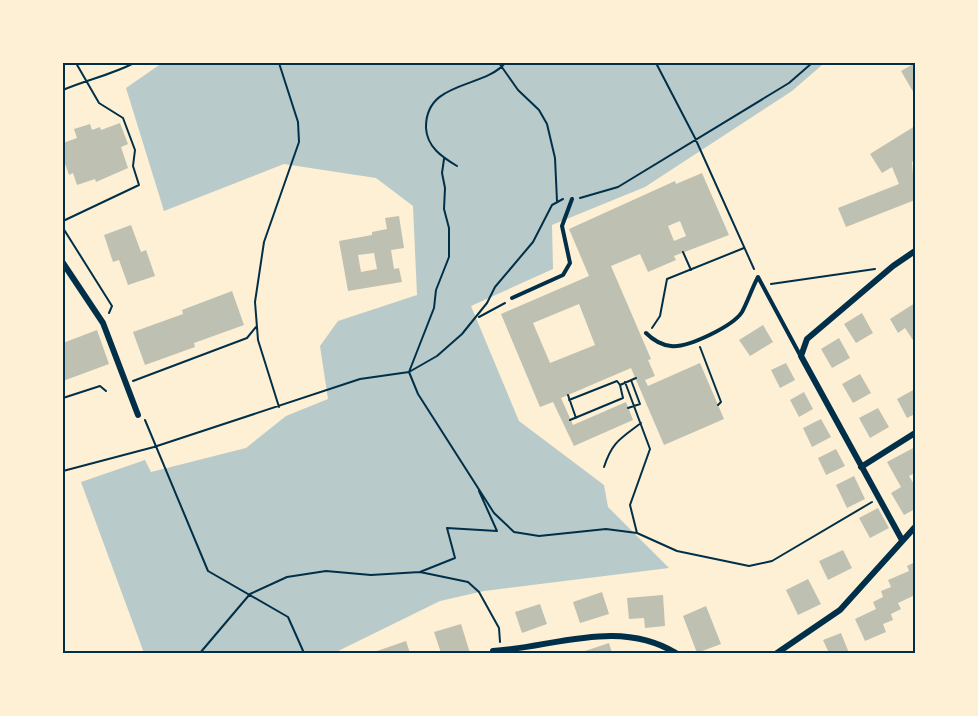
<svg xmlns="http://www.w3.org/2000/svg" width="978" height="716" viewBox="0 0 978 716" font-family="'Open Sans',sans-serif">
<rect width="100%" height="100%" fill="#fdf0d5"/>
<path fill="#b9caca" d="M162 63 822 65 792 91 645 187 552 225 553 269 471 306 519 421 604 485 608 507 669 568 484 591 440 601 334 653H144L81 482 145 460 151 472 246 448 286 416 328 399 320 346 338 321 417 295 413 206 376 178 284 164 164 211 126 88Z"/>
<path fill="#bec0b2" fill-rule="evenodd" d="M915 63V95L901 71Z
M120 123 128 144 121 147 128 168 96 182 95 179 77 185 73 173 69 175 63 158V143L77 138 74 129 90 124 92 130 100 127 101 130Z
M915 126V160L912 162 915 200 846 227 838 208 899 184 892 167 882 173 870 154Z
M702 173 729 235 674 256 676 260 648 272 640 254 611 266 651 359 648 360 655 376 645 380 648 386 700 363 724 419 664 445 631 368 561 398 573 425 626 402 633 420 574 446 553 402 540 407 501 314 589 276 569 229 675 181 676 184ZM680 221 686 236 674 241 668 226ZM579 304 595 345 550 363 533 323Z
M399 216 404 248 391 250 394 269 399 268 402 282 348 291 339 241 372 235V232L387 229 385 218ZM374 253 377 269 361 272 358 255Z
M131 225 141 252 146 250 155 276 128 285 119 260 113 262 104 235Z
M232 291 244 325 194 343 195 347 145 365 133 332 183 314 182 310Z
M915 303V343L905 328 898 333 890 319Z
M862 313 873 333 856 343 844 324Z
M763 325 773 342 750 356 739 340Z
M97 330 109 364 63 381V343Z
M839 338 850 358 832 368 821 349Z
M786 363 795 380 780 388 771 370Z
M860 374 871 393 853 403 842 384Z
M915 389V414L907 418 897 399Z
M804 392 813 409 799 417 790 400Z
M878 408 889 427 870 438 859 418Z
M821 419 831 437 812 447 803 428Z
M915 447V473L909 476 915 486V509L904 515 891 493 901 487 887 462Z
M836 449 845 466 826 475 818 458Z
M854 476 865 499 847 508 836 485Z
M878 508 889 528 870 538 859 518Z
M843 550 852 568 828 580 819 561Z
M915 562V595L898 603 901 609 891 614 893 620 883 624 886 632 865 641 855 619 876 609 873 602 883 597 881 591 891 587 888 580 909 571 907 566Z
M808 579 821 604 798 615 786 590Z
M602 592 609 614 580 623 573 602Z
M663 595 665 626 645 628 644 618 629 619 627 598Z
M540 604 547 624 522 633 515 612Z
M706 606 721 644 697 653 683 616Z
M461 624 470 653H441L434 632Z
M841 633 849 653H829L823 640Z
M406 641 410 653H378L377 651Z
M609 643 612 653H586L585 651Z"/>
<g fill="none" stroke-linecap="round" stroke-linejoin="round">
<path stroke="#003049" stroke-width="2" d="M499 63 518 90 539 110 547 124 555 158 557 201
M656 63 695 138 754 269
M63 90C86 80 111 75 134 63
M457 166C442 157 427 147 426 128 425 80 484 89 505 63
M580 198 618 187 789 83 812 63
M63 221 139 185 133 166 135 150 123 118 99 103 76 63
M63 228 112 306 109 313
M683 252 691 270
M771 284 875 269
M479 317 505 303
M652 328 660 316 667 279 744 248
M700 347 721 402 718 405
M409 372 418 394 494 513 514 532 539 536 606 529 637 533 677 551 749 566 772 561 872 502
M409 372 434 308 436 290 449 257V228L444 209 445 188 442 173 444 159
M133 381 247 338 256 327
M625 382 650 449 630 505 637 533
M568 395 576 418
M63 398 100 386 106 391
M569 400 617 381 620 385
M279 407 258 340 255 302 264 242 299 142 298 122 279 63
M628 408 640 404 631 380
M145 420 208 571 288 617 304 653
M570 420 623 398 620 385 636 378
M604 467C612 442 620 439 641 423
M63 471 154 447 360 379 409 372 437 356 462 334 487 303 495 287 533 242 552 205 563 199
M420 572 455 558 447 528 497 531 479 491
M200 653 250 594 287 577 326 571 371 575 420 572 468 582 479 592 499 628 500 642"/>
<path stroke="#003049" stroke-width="4" d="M512 298 563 275 570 263 562 226 572 199
M646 333C653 340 661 345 671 346 688 348 733 326 742 312 748 301 752 288 758 277L800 355"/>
<path stroke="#003049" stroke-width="6" d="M63 263 103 323 138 415
M861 467 915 433
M902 540 801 356 807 339 893 266 915 251
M493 651C555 647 618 618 676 653
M777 653 840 610 915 527"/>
</g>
<rect width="978" height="716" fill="none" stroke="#fdf0d5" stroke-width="129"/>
<rect x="64" y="64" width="850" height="588" fill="none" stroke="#003049" stroke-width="2"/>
</svg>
